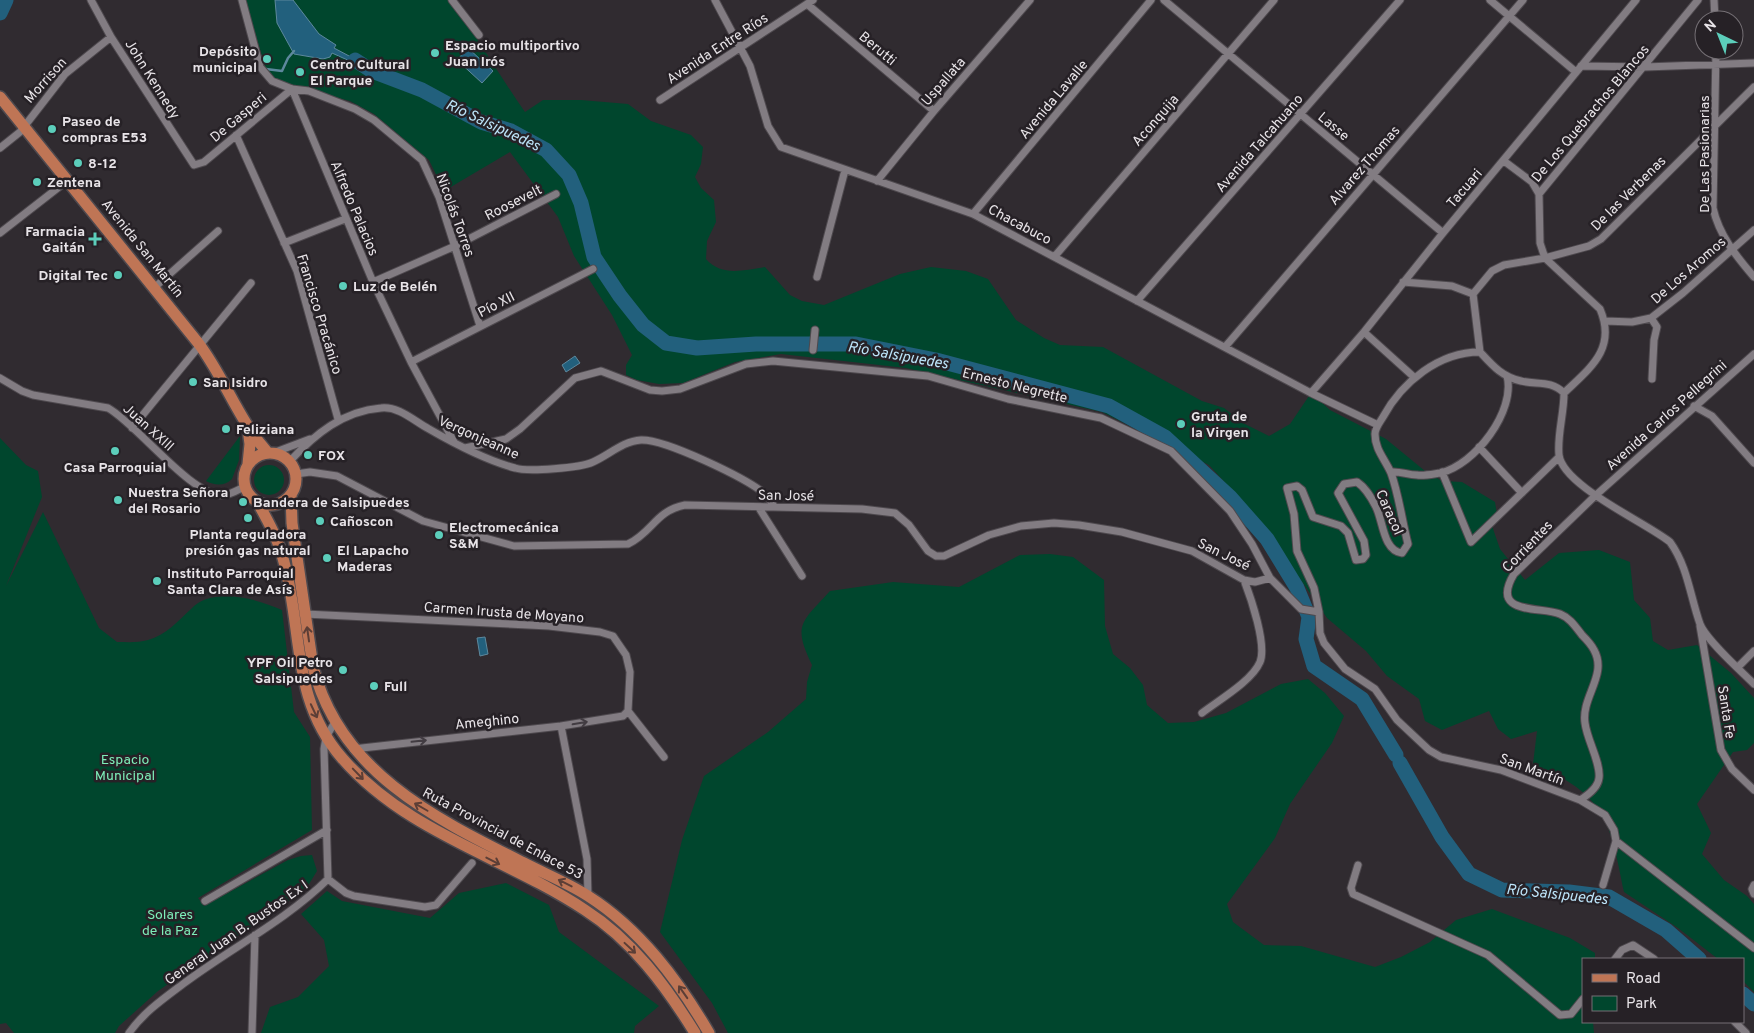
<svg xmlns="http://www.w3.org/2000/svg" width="1754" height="1033" viewBox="0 0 1754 1033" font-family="Overpass,sans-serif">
<rect width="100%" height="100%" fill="#302b30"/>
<path fill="#00462d" d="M245 0H450C477 36 499 75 525 112L543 100H581L628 104 651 121 691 135 703 147 701 164 695 177 701 188 714 200 716 222 707 241 706 259C722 277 743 270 765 267L790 295 802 301 824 305 900 274 931 267 966 271 988 279 1016 320 1044 338 1060 345 1103 347 1202 401 1224 408 1243 423 1269 436 1290 424 1311 393 1330 410 1386 439 1425 471 1442 481 1462 482 1495 502 1497 514 1491 523 1500 549 1525 580 1559 553 1599 550 1630 562 1634 600 1650 618 1653 641 1668 650 1697 645 1731 673 1754 698V743L1747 750 1733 752 1697 804 1711 833 1702 854 1724 880 1747 896 1754 904V992L1743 981V959H1718L1678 928 1624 892C1610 820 1605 794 1533 764L1537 731 1511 739 1498 729 1489 711 1442 730 1425 721 1419 699 1387 676 1366 651 1327 618 1261 522 1209 465 1102 412 906 368 781 354 735 362 683 383 659 384 637 380 626 375V365L632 355 612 315 574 256 558 217 510 152 444 191 429 160 374 114 350 101 281 83 267 72Z
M240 436 239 460 232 479C225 486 215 486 206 481Z
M0 438 26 465 38 471 42 497 6 586 43 512 99 628 117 642C127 642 138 643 148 640 166 635 178 621 191 609 212 586 258 599 282 610L294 712 310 737 312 830 198 898 204 906 288 860 301 856 312 855 317 871 306 889 158 991 119 1026 115 1033H14L6 1023 0 1024Z
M254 480a15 15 0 1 1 30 0a15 15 0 1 1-30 0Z
M1050 554 1073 557 1104 580 1105 626 1113 654 1130 668 1143 685 1147 705 1168 723 1194 722 1226 713 1281 684 1308 679 1325 693 1344 716 1332 743 1290 804 1275 838 1227 904 1233 922 1264 945 1301 946 1375 967 1401 957 1430 942 1456 920 1492 909 1570 938 1595 953V959H1583V1022H1593L1594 1033H728L712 1003 660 932 682 840 704 776 768 732 806 699 807 682 812 665C792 624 802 622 830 591L893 582 959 587 1020 555Z
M506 883 549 905 559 932 659 1006 635 1026 634 1033H261L270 1007 298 997 329 966 324 940 301 914 327 891 342 901 430 918 459 893Z"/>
<path fill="#22607d" stroke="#5d889d" d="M275 0H293L319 34 336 45 334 48 368 66 372 71 332 53 330 57 323 59 294 54 277 23Z
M468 48 493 71 482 83 457 60Z
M575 356 580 363 566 372 562 365Z
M485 637 488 654 480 656 477 638Z"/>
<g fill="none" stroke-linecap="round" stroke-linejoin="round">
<path stroke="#5d889d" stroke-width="2.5" d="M266 69 282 71 288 58 294 51"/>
<path stroke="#22607d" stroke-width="15" d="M0 13 6 0
M355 60 372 71 422 90 481 122 511 131 546 150 569 175 581 203 594 257 620 296 643 325 666 343 697 348 756 344H856L936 360 1109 406 1165 437 1230 497 1267 539 1297 588 1309 617 1306 639 1314 666 1362 699 1396 755
M1400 763 1442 837 1469 874 1502 890 1569 892 1609 897 1666 930 1699 959
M1743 994 1754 1004"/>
<defs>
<path id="street" d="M91 0 111 37 194 165 204 162 292 89 373 282 411 362 454 442
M242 0 260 67 272 81 292 89 309 91 355 109 374 120 422 160 439 197 480 326
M452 0 479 35
M715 0 750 66 768 126 781 147 973 214 1311 393 1378 425
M1164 0 1443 233
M1490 0 1576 72
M1714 0 1715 20
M807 4 934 111
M1716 50 1713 208C1719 235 1736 256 1754 277
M1581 66 1645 67 1754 63
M660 100 813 0
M236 135 297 271 338 419
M0 148 20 132 65 74 111 37
M1504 161 1532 182 1539 194
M877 181 934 111 1030 0
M973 214 1151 0
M0 233 68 180
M284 243 345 219
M1055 256 1274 0
M817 277 845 170
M373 282 455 246 556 194
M1403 282 1452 286 1473 294
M155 287 218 231
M1137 301 1400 0
M1651 318 1657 327 1654 340 1652 379
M1605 321 1632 322 1651 318 1683 293 1754 230
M1364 332 1415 378
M1225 347 1523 0
M813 350 815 330
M1480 352 1473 294 1492 271 1504 265 1545 258 1589 246 1601 239 1754 87
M411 362 593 269
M0 378 22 391 33 395 108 408C137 424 192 497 223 495 230 495 238 490 244 487
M1311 393 1364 332 1443 233 1636 0
M1564 393C1551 380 1537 385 1521 381 1502 377 1492 365 1480 352 1439 352 1402 382 1383 417 1380 422 1375 428 1375 434 1375 450 1385 459 1391 473 1399 495 1402 521 1408 544L1402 553C1383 551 1383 520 1376 507 1371 497 1366 488 1357 482L1344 484 1338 493 1364 541 1366 555 1363 559 1356 560 1348 533 1341 526 1313 517 1302 490 1297 486 1287 488 1294 514 1297 551 1314 588 1319 612 1320 633 1324 643 1345 669 1375 689 1397 720 1429 750 1441 757 1501 770 1580 800 1605 815 1614 830 1616 841 1754 948
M1564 393C1590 368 1617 349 1600 309L1545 258 1540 243 1539 194 1698 0
M1564 393C1564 414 1557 435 1559 455 1563 486 1645 522 1670 542 1688 567 1690 596 1700 624 1706 640 1741 671 1754 684
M1694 406 1712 416 1754 463
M132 428 251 283
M1479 447 1522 493
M465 448 506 439 520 429 575 378 601 371 650 390 662 391 680 389 746 364 773 361 928 376 1008 399 1101 418 1171 451 1230 511 1252 544 1270 578 1301 609 1319 612
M273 453 310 439
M289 462C315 434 343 411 381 408 399 406 414 421 429 429 455 444 485 460 515 468 528 472 580 468 593 462 609 455 623 441 641 440 665 439 746 478 765 494 769 497 771 502 774 506
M1391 472C1401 471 1407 475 1417 475 1424 476 1433 474 1440 473 1475 465 1516 411 1507 376
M1442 472 1471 542 1559 457
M296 474 310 472 337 476 423 521 514 546 628 544C653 532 655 511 685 505L862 509 895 513 909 525 928 551 936 556H944L989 535 1021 526 1054 523 1079 525 1122 532 1192 551 1244 580 1255 582 1270 578
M759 508 802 576
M305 614 549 626 600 632 613 636 626 655 630 672 628 711 623 716 561 726 353 749
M1700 626 1721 750 1732 769 1754 790
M1738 667 1754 651
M628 711 664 757
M1202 713C1219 700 1252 681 1260 662 1267 645 1251 598 1244 580
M561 726 587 859 588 896
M1580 800C1588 795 1598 788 1599 778 1601 763 1587 740 1585 723 1581 697 1608 675 1594 650 1591 644 1586 639 1582 635 1575 626 1570 618 1560 614 1541 606 1489 616 1514 574L1596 495 1754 354
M1358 865 1351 888 1353 894 1488 955 1560 1015 1571 1014 1583 999
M328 879 346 893 354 896 425 907 436 905 472 863
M1603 885 1616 841
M1754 885 1752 889 1754 894
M205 901 327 830
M1615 959 1622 950 1633 945 1654 959
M1735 1022 1746 1033
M129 1033C143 1013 163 999 183 984 231 948 285 921 328 879L324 749 326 737 335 722
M252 1033 255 935"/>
<path id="primary" d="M0 97 199 344C225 379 239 421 268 453
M248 429 250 444 248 464
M244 479a26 26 0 1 1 52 0a26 26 0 1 1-52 0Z
M291 495 292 523 313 667C340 772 434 818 524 863 545 874 568 883 588 896 640 929 678 980 709 1033
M258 503C268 521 279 541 284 562 303 631 291 700 342 758 407 833 505 857 585 910 632 940 666 986 695 1033"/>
</defs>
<use href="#street" stroke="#4e494e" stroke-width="9"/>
<use href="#primary" stroke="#4e494e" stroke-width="14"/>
<use href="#street" stroke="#827c82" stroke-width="7"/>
<use href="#primary" stroke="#bf7555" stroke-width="11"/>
</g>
<defs><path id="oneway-shaft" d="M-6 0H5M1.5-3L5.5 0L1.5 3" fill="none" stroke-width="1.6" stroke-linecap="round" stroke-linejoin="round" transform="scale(1.25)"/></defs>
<g stroke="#5c3e36">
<use href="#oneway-shaft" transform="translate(308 634) rotate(-98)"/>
<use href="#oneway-shaft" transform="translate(314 711) rotate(65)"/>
<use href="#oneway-shaft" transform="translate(358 774) rotate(46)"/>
<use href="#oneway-shaft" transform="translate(421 807) rotate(-150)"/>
<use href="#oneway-shaft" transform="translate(493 861) rotate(27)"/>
<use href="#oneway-shaft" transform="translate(565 883) rotate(-153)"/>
<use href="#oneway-shaft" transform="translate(630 948) rotate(43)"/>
<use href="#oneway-shaft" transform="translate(683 992) rotate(-125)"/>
</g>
<g stroke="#423c42">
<use href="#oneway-shaft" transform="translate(580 723) rotate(-10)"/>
<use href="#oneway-shaft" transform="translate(419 741) rotate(-6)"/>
</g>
<g fill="#5ccebb" stroke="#262126" stroke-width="2">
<circle cx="435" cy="53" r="5"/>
<circle cx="267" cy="59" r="5"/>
<circle cx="300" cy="72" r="5"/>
<circle cx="52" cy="129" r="5"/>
<circle cx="78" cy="163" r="5"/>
<circle cx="37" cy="182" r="5"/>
<path d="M92.5 231.5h5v5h5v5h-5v5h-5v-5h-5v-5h5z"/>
<circle cx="118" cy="275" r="5"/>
<circle cx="343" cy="286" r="5"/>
<circle cx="193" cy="382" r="5"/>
<circle cx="1181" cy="424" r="5"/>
<circle cx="226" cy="429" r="5"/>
<circle cx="115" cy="451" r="5"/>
<circle cx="308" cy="455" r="5"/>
<circle cx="118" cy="500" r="5"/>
<circle cx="243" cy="502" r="5"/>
<circle cx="248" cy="518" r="5"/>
<circle cx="320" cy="521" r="5"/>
<circle cx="439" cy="535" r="5"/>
<circle cx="327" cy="558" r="5"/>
<circle cx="157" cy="581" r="5"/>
<circle cx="343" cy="670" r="5"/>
<circle cx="374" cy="686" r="5"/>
</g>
<g text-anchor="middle" stroke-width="5" stroke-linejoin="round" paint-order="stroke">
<g font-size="14" font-weight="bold" fill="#e8e4e8" stroke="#262126" text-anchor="start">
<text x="445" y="50">Espacio multiportivo<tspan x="445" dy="16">Juan Irós</tspan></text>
<text x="257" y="56" text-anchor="end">Depósito<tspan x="257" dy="16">municipal</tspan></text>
<text x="310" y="69">Centro Cultural<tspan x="310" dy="16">El Parque</tspan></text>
<text x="62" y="126">Paseo de<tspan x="62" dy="16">compras E53</tspan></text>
<text x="88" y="168">8-12</text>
<text x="47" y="187">Zentena</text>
<text x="85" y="236" text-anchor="end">Farmacia<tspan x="85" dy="16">Gaitán</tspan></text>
<text x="108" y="280" text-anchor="end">Digital Tec</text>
<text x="353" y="291">Luz de Belén</text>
<text x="203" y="387">San Isidro</text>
<text x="1191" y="421">Gruta de<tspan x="1191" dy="16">la Virgen</tspan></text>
<text x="236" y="434">Feliziana</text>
<text x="318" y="460">FOX</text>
<text x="115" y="472" text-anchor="middle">Casa Parroquial</text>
<text x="128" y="497">Nuestra Señora<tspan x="128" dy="16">del Rosario</tspan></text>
<text x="253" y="507">Bandera de Salsipuedes</text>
<text x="330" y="526">Cañoscon</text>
<text x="449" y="532">Electromecánica<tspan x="449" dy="16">S&amp;M</tspan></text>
<text x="248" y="539" text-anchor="middle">Planta reguladora<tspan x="248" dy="16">presión gas natural</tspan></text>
<text x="337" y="555">El Lapacho<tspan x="337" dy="16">Maderas</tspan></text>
<text x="167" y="578">Instituto Parroquial<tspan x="167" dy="16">Santa Clara de Asís</tspan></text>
<text x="333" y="667" text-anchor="end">YPF Oil Petro<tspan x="333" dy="16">Salsipuedes</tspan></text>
<text x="384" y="691">Full</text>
</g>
<g font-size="14" fill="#e8e4e8" stroke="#262126">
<text transform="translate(717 48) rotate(-33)" y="5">Avenida Entre Ríos</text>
<text transform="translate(878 48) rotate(40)" y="5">Berutti</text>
<text transform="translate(153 79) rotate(58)" y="5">John Kennedy</text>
<text transform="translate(45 80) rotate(-48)" y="5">Morrison</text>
<text transform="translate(943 81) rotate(-49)" y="5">Uspallata</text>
<text transform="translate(1053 99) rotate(-50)" y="5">Avenida Lavalle</text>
<text transform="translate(1590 113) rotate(-50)" y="5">De Los Quebrachos Blancos</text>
<text transform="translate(238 117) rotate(-40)" y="5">De Gasperi</text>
<text transform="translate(1155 120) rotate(-49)" y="5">Aconquija</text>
<text transform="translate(1334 126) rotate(40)" y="5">Lasse</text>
<text transform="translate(1259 143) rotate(-49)" y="5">Avenida Talcahuano</text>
<text transform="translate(1704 154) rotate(-90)" y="5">De Las Pasionarias</text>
<text transform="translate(1364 165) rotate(-49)" y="5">Alvarez Thomas</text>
<text transform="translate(1464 188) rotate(-49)" y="5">Tacuari</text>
<text transform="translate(1628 193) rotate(-45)" y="5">De las Verbenas</text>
<text transform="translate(513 202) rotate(-27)" y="5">Roosevelt</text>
<text transform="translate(355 208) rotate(67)" y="5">Alfredo Palacios</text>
<text transform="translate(456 215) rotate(70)" y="5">Nicolás Torres</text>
<text transform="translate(1020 224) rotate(28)" y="5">Chacabuco</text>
<text transform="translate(143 248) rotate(51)" y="5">Avenida San Martín</text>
<text transform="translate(1688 270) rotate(-41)" y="5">De Los Aromos</text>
<text transform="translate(496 304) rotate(-27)" y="5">Pío XII</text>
<text transform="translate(320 314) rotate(73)" y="5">Francisco Pracánico</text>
<text transform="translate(1015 385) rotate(14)" y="5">Ernesto Negrette</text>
<text transform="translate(1666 415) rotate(-42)" y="5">Avenida Carlos Pellegrini</text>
<text transform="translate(149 427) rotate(42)" y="5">Juan XXIII</text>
<text transform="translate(479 437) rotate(24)" y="5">Vergonjeanne</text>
<text transform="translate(786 495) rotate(1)" y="5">San José</text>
<text transform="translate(1390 512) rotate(66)" y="5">Caracol</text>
<text transform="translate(1527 546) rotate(-46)" y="5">Corrientes</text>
<text transform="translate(1224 554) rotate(26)" y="5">San José</text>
<text transform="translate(504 612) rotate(4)" y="5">Carmen Irusta de Moyano</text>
<text transform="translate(1727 712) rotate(81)" y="5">Santa Fe</text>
<text transform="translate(487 721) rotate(-6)" y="5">Ameghino</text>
<text transform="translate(1532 769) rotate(20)" y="5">San Martín</text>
<text transform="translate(503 833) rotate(28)" y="5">Ruta Provincial de Enlace 53</text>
<text transform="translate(236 932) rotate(-35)" y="5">General Juan B. Bustos Ex I</text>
</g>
<g font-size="14" fill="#7eeeb9" stroke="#262126">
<text x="125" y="764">Espacio<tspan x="125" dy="16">Municipal</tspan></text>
<text x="170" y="919">Solares<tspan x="170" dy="16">de la Paz</tspan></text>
</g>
<g font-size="15" font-style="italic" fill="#bde5fa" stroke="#262126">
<text transform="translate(493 125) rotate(25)" y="5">Río Salsipuedes</text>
<text transform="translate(898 355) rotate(10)" y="5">Río Salsipuedes</text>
<text transform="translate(1557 894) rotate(6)" y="5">Río Salsipuedes</text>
</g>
</g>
<rect x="1582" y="958" width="162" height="65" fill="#262126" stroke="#746f74"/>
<rect x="1592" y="974" width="25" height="8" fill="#bf7555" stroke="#746f74"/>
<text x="1626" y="983" font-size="15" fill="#e8e4e8">Road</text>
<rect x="1592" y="996" width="25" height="15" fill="#00462d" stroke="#746f74"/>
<text x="1626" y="1008" font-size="15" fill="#e8e4e8">Park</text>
<g transform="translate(1719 35) rotate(317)"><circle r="24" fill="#262126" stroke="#746f74"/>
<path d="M0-4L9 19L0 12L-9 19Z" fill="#5ccebb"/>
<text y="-8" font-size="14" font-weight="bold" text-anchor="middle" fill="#e8e4e8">N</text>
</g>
</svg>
